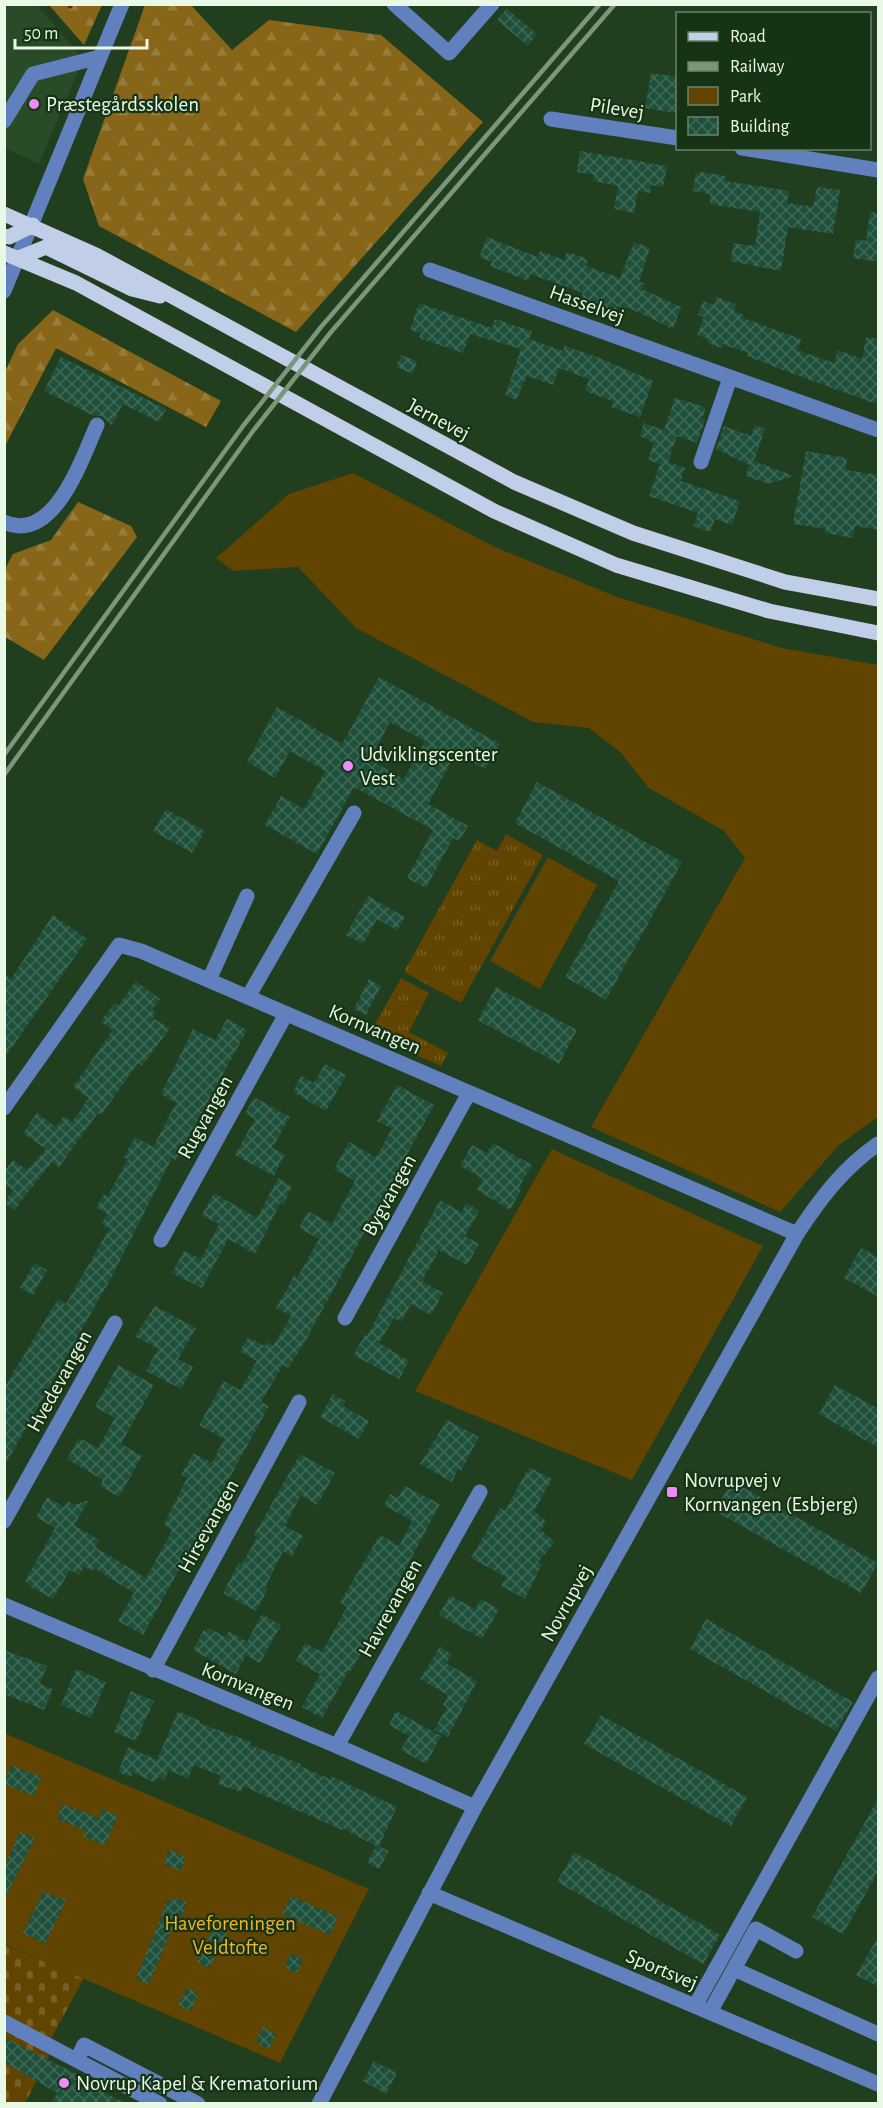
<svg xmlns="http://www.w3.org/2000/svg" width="883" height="2108" viewBox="0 0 883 2108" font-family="'Alegreya Sans',sans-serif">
<defs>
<pattern id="grass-tufts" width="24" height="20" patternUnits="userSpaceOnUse" patternTransform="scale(1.5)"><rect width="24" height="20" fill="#604400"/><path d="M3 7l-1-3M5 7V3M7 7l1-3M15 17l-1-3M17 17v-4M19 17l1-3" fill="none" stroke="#776025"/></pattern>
<pattern id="forest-firs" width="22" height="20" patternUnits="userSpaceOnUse" patternTransform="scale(1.5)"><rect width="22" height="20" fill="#876519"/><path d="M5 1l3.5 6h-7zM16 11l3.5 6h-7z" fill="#987c3a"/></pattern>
<pattern id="cemetery-stones" width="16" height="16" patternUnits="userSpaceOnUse" patternTransform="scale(1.5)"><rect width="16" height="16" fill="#604400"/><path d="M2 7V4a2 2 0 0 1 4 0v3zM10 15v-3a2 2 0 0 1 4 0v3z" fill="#776025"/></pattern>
<pattern id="building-cross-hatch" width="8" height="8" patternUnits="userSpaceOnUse" patternTransform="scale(1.5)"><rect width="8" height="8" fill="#1e503b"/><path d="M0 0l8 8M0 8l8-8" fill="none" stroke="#3f6a57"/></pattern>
</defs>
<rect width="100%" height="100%" fill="#213e1f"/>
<path fill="#294b27" d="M5 5H37L83 59 39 164 5 148Z"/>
<path fill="url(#grass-tufts)" d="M506 834 543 855 461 1003 404 972 477 840 497 851Z
M401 978 429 993 409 1032 448 1053 441 1066 369 1035Z"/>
<path fill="url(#forest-firs)" d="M49 5H102L84 45Z
M145 5H191L232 50 269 20 381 35 483 122 296 332 99 226 83 179Z
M53 310 221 401 206 427 56 348 5 446V372L18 344Z
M78 502 131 526 137 537 44 660 5 637V569L13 554 51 540Z"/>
<path fill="url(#cemetery-stones)" d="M4 1945 84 1978 52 2037 48 2059 25 2103H5Z"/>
<path fill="#604400" d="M353 473 495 547 617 597 782 648 878 665V1117L838 1146 780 1212 591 1127 745 858 724 831 649 788 620 752 589 728 533 722 356 628 298 567 233 571 216 558 289 494Z
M548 857 597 885 540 989 490 961Z
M552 1149 763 1246 632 1480 415 1391Z
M4 1733 369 1889 280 2063 5 1945Z"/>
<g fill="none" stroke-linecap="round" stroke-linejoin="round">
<path stroke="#91051d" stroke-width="5" d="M69 4 70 6"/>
</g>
<path fill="url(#building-cross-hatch)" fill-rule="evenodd" d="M507 9 537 34 528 46 497 20Z
M651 73 678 77 676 113 645 108Z
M580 151 667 166 663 187 651 185 650 193 638 191 634 213 614 209 618 186 593 181 594 175 577 172Z
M700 172 726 176 725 181 789 191 787 203 813 207 817 187 840 190 833 234 788 227 781 271 730 261 734 243 755 246 760 212 710 204V194L693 191 696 173 700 174Z
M870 212 879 213V262L853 258 856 239 866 241Z
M487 237 538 257 540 251 564 260 567 252 588 259 586 266 620 278 634 242 650 248 639 282 644 283 642 289 681 307 673 329 627 307V309L617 306 615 311 581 299 583 293 530 274 528 281 490 266 492 262 479 257Z
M716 297 736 304 734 311 744 315 743 318 801 339 797 350 834 363 838 350 862 359 866 337 879 339V405L780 369 747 356 748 353 722 344 721 348 707 343 708 339 697 335 704 317 698 315 703 301 714 305Z
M419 303 492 328 495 319 532 331 529 339 563 351 565 346 597 357 653 381 640 417 611 407 613 401 585 391 589 379 559 368 553 385 527 376 516 400 505 395 521 349 470 334 463 353 419 338 421 333 410 330Z
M401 355 417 361 413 374 396 367Z
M61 357 166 409 159 422 123 404 112 425 101 416H94L44 391Z
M675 398 706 407 702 419 705 420 697 443 677 436 668 462 685 468 681 481 740 501 732 525 715 519 710 532 693 526 698 513 649 496 660 464 648 460 654 443 640 436 644 423 664 430Z
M755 425 765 429 754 461 794 476 768 484 746 476 749 465 716 449 724 426 751 436Z
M806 451 847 458 846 470 879 475V530L855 526 853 538 825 533 826 529 793 524Z
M379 677 500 744 485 769 456 753 428 804 468 826 459 841 453 838 426 888 407 878 433 830 354 787 317 854 265 825 281 796 304 809 325 771 290 751 275 778 247 762 277 707 342 744ZM390 722 425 741 404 779 370 760Z
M537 782 682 862 606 1000 565 977 619 881 515 823Z
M166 809 205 831 192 853 153 831Z
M368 896 405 917 397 930 377 919 363 944 346 935Z
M53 915 87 939 4 1059V974L11 979Z
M369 979 381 986 366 1015 354 1009Z
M136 981 160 999 152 1010 156 1013 152 1018 170 1028 142 1066 138 1063 101 1115 98 1113 59 1167 52 1162 14 1210 4 1203 13 1190 4 1184V1172L13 1160 27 1170 46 1149 23 1133 37 1113 56 1127 64 1116 72 1122 89 1098 73 1087 113 1030 101 1022 114 1003 118 1006Z
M496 987 577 1030 559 1064 478 1020Z
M227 1019 247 1030 176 1160 172 1158 111 1278 4 1467V1388L58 1299 66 1304 109 1229 101 1224 107 1214 96 1207 104 1194 108 1196 128 1159 124 1157 135 1137 153 1147 176 1103 161 1094 193 1029 215 1040Z
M325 1064 346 1075 326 1111 293 1092 301 1076 314 1083Z
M397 1085 434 1105 306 1340 288 1368 283 1365 261 1402 269 1406 143 1635 118 1621 134 1593 94 1568 92 1571 84 1566 79 1575 70 1570 53 1599 31 1587 25 1581 55 1528 36 1517 47 1497 64 1507 68 1501 74 1505 89 1500 74 1525 99 1540 95 1547 146 1578 172 1531 164 1524 187 1478 181 1475 193 1453 212 1463 224 1439 199 1425 224 1381 240 1390 257 1361 240 1351 248 1337 265 1346 267 1342 273 1346 291 1316 276 1308 294 1276 297 1278 319 1239 299 1228 308 1211 332 1224 355 1181 334 1169 349 1142 376 1157 392 1129 377 1121Z
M254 1097 290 1117 272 1148 285 1154 274 1176 235 1155 255 1119 245 1114Z
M493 1143 532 1165 519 1187 522 1188 510 1210 477 1190 483 1179 460 1166 472 1145 487 1153Z
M278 1178 292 1187 283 1205 280 1203 255 1254 228 1239 202 1288 172 1273 184 1251 201 1259 219 1224 202 1215 214 1193 257 1218Z
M440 1200 461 1212 466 1203 479 1211 465 1236 479 1244 467 1265 439 1250 422 1281 443 1293 431 1315 411 1304 401 1322 394 1318 379 1343 409 1361 399 1379 353 1355 365 1335 367 1336Z
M861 1248 879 1258V1297L844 1278Z
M34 1263 47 1270 33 1295 20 1288Z
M155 1306 196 1328 178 1359 193 1367 181 1389 146 1371 158 1349 135 1336Z
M118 1365 154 1385 121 1444 142 1456 119 1497 100 1486 103 1480 67 1459 79 1438 98 1448 115 1418 95 1407Z
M835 1385 879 1409V1448L819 1414Z
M333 1394 345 1401 343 1406 369 1421 359 1439 320 1417Z
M447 1420 479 1437 461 1471 458 1469 452 1482 420 1464Z
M300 1454 335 1473 317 1505 301 1495 285 1526 303 1536 292 1556 283 1551 265 1588 268 1589 256 1611 223 1593 239 1562 242 1564 257 1537 254 1535Z
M529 1467 552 1479 534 1511 546 1521 541 1530 555 1542 538 1562 542 1564 525 1599 501 1586 506 1577 471 1558 500 1508 505 1511Z
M732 1481 878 1563 861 1593 715 1511Z
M405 1486 440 1504 351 1671 349 1670 322 1718 302 1707 320 1674 296 1661 305 1643 322 1652 347 1607 340 1602 380 1535 399 1546 412 1521 384 1505 390 1494 398 1498Z
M450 1595 475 1609 481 1599 499 1609 482 1639 439 1615Z
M262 1614 281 1625 260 1663 246 1655 236 1674 193 1650 204 1630 206 1632 208 1628 226 1637 229 1631 247 1642Z
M706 1619 853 1702 836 1731 690 1649Z
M440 1647 452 1654 446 1663 477 1681 448 1737 434 1730 447 1707 443 1705 448 1695 420 1679Z
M4 1650 47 1666 40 1684 53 1689 44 1710 4 1694Z
M76 1669 106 1682 91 1718 61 1705Z
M131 1691 154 1701 136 1741 114 1732Z
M178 1711 200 1721 199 1723 251 1742 250 1745 301 1764 300 1766 330 1779 331 1776 397 1807 379 1846 389 1851 379 1869 367 1862 376 1846 342 1828V1830L243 1786 241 1792 218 1784 221 1776 194 1765 188 1779 169 1770 164 1780 158 1777 155 1783 133 1772 131 1777 118 1772 128 1747 157 1760Z
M396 1711 441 1736 426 1764 401 1750 409 1736 389 1725Z
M601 1715 747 1797 731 1826 584 1744Z
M11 1765 41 1777 34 1796 4 1784Z
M879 1797V1870L843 1934 812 1917Z
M62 1804 99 1818 102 1809 118 1816 105 1845 83 1836 85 1830 57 1819Z
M20 1832 35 1839 4 1900V1868Z
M169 1850 185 1857 181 1871 164 1864Z
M574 1852 720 1935 703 1964 557 1882Z
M43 1892 66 1900 45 1944 23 1933Z
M291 1896 338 1917 330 1935 282 1914Z
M175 1898 187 1902 179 1922 175 1921 149 1984 136 1979 167 1902Z
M214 1927 227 1932 209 1968 197 1962Z
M879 1935V1987L856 1975Z
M291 1953 303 1959 297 1973 285 1968Z
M186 1988 198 1993 191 2011 178 2005Z
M263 2027 276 2034 269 2049 256 2043Z
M4 2037 86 2079 84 2082 125 2103H51L57 2093 4 2062Z
M374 2061 397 2073 386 2094 363 2081Z"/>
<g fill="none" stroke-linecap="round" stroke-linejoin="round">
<path stroke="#6181be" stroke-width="15" d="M394 4 449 53 492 4
M551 119 678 138
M4 121 33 74 100 57
M742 148 878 170
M430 270 878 430
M4 291 122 4
M701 462 730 378
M4 522C54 545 82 458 97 425
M209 980 247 896
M248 997 354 813
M4 1108 119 945 141 951 797 1234
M161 1240 286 1014
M345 1318 469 1093
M4 1521 115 1323
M4 1605 337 1746 475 1807
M153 1670 299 1402
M337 1746 480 1492
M429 1893 878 2084
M734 1969 878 2034
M695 2006 878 1678
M710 2012 756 1929 796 1951
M4 2022 160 2104
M77 2060 84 2045 198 2104
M319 2104 475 1807 797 1234C820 1199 843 1168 878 1144"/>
<path stroke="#c0cee7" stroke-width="15" d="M4 214 96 255 514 482 633 533 785 582 878 599
M4 236 9 237 33 225
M4 253 76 283 494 511 616 565 769 611 878 633
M19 258 46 247 132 289 160 296"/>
<path stroke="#7d957b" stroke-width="4.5" d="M4 755 243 426 321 327 600 4
M4 775 253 431 331 332 615 4"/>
</g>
<g fill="#ed8cfa" stroke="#173315" stroke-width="2">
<circle cx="34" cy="104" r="6"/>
<circle cx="348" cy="766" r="6"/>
<rect x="666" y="1486" width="12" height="12" rx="3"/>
<circle cx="64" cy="2083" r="6"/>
</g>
<g text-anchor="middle" stroke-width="4.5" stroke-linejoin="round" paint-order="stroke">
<g font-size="21" fill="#e8fae6" stroke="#173315" text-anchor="start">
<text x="46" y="111">Præstegårdsskolen</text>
<text x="360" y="761">Udviklingscenter<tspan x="360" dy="24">Vest</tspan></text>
<text x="684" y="1487">Novrupvej v<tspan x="684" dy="24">Kornvangen (Esbjerg)</tspan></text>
<text x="76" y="2090">Novrup Kapel &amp; Krematorium</text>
</g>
<g font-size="21" fill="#e8fae6" stroke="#173315">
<text transform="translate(617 108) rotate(9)" y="7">Pilevej</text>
<text transform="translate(587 304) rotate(20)" y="7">Hasselvej</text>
<text transform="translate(439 419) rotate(28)" y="7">Jernevej</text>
<text transform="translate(375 1029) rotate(23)" y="7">Kornvangen</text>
<text transform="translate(205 1117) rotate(-61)" y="7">Rugvangen</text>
<text transform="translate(389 1195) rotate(-61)" y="7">Bygvangen</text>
<text transform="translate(59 1381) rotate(-61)" y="7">Hvedevangen</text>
<text transform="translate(208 1526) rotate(-61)" y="7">Hirsevangen</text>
<text transform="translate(566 1603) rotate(-61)" y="7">Novrupvej</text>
<text transform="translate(390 1608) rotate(-61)" y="7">Havrevangen</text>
<text transform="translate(248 1686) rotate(22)" y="7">Kornvangen</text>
<text transform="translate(662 1969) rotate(23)" y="7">Sportsvej</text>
</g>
<g font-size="21" fill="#f0b427" stroke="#173315">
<text x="230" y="1930">Haveforeningen<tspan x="230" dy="24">Veldtofte</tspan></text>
</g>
</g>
<rect width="883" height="2108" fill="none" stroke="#e8fae6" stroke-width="12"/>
<rect x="676" y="12" width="195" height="138" fill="#173315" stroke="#6b8369" stroke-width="1.5"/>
<rect x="688" y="32" width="30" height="9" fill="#c0cee7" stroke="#6b8369" stroke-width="1.5"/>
<text x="730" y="42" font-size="18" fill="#e8fae6">Road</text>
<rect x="688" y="62" width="30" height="9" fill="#7d957b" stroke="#6b8369" stroke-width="1.5"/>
<text x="730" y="72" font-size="18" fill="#e8fae6">Railway</text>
<rect x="688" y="87" width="30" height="18" fill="#604400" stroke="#6b8369" stroke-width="1.5"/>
<text x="730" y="102" font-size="18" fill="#e8fae6">Park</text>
<rect x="688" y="117" width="30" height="18" fill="url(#building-cross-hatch)" stroke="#6b8369" stroke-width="1.5"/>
<text x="730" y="132" font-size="18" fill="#e8fae6">Building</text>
<path d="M15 39v9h132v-9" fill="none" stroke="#e8fae6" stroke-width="3"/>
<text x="24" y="39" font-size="18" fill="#e8fae6" stroke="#173315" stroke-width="4.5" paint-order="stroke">50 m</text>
</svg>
